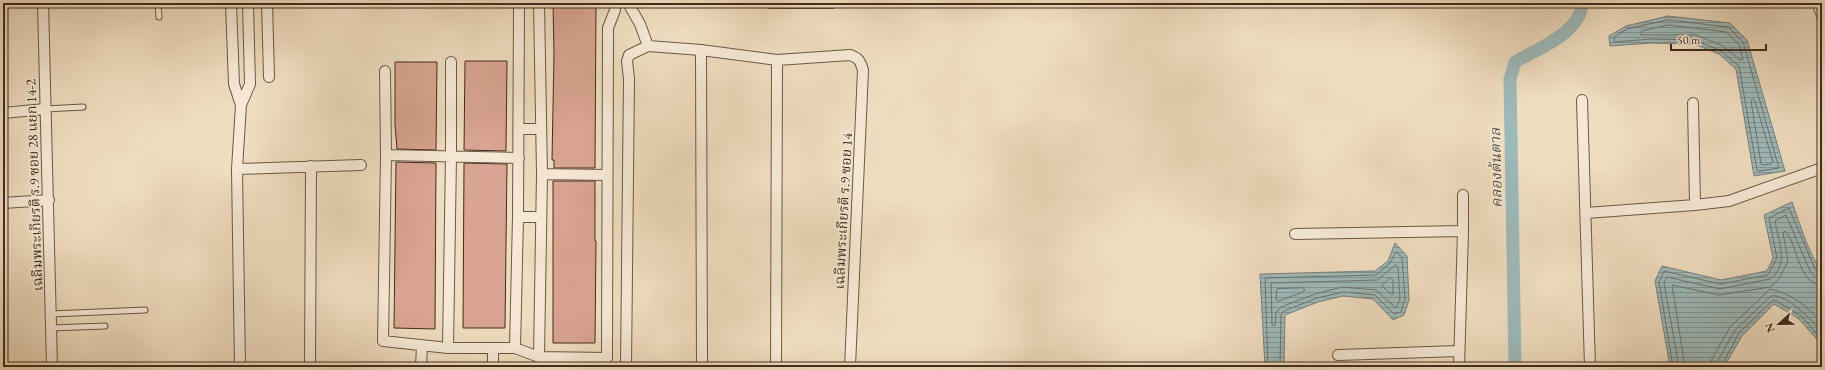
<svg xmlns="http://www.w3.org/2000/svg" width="1825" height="370" viewBox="0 0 1825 370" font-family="'EB Garamond','Noto Serif Thai',serif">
<defs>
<pattern id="water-rules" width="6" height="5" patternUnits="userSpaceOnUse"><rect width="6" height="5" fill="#9dbabb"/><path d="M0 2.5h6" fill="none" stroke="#829797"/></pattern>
</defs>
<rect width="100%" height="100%" fill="#efddbf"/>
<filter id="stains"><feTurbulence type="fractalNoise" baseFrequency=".005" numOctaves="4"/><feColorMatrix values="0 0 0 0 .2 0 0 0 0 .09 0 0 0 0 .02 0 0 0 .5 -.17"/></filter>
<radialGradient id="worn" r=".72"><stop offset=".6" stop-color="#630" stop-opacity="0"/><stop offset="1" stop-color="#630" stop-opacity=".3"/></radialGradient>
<path fill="url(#water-rules)" stroke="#79817c" d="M1668 16 1730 23 1747 40 1785 171 1754 176 1736 69 1719 54 1694 44 1651 43 1610 46 1609 36 1626 26Z
M1792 202C1799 221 1809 256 1822 271V345L1798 318 1774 304 1742 336 1724 367H1670L1655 281 1662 266 1721 280 1767 271 1773 258 1764 215Z
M1395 243 1407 256 1409 300 1404 315 1393 320 1373 299 1343 296 1318 302 1285 315 1284 367H1265L1260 274 1375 271 1388 261Z"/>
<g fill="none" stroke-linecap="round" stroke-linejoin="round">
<path stroke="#70736c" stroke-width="1" d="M1668 20 1728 27 1743 42 1779 168 1759 171 1757 170 1739 66 1721 51 1695 40 1651 39 1615 42 1614 41V37L1627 29Z
M1669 25 1726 32 1739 44 1743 59 1740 60 1723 46 1696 35H1642L1640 34 1642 31Z
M1753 99 1755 101 1773 162 1771 164 1763 165 1761 164 1751 101Z
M1396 265 1398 267 1400 299 1396 308 1376 290 1342 287 1315 294 1281 307 1276 313 1275 325H1272L1271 283 1377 280Z
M1390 278 1393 280V293L1392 295 1382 286Z
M1303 288 1305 290 1303 292 1279 301 1276 300 1277 289Z
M1268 367 1265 278 1376 275 1390 263 1396 252 1402 257 1405 299 1401 312 1394 314 1375 295 1344 292 1317 298 1284 311 1281 315 1280 367
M1673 367 1659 282 1664 271 1720 284 1768 275 1777 258 1769 218 1789 208 1815 269 1818 273H1822
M1679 367 1664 283 1667 277 1720 289 1770 279C1790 265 1778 240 1775 221L1786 215 1810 271 1815 277 1822 279
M1685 367 1672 285 1719 295 1770 287 1779 279 1788 261 1783 233 1785 231C1798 243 1797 284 1822 285
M1710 367 1712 359 1730 327 1770 289C1791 293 1808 307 1822 323
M1716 367 1717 362 1735 330 1771 296C1787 293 1812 321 1822 332
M1721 367 1739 333 1773 300 1776 301 1800 315 1822 339"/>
<path stroke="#9dbabb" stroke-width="13" d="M1515 367 1510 79 1515 62C1537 49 1581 33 1582 3"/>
</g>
<path fill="#d9a491" stroke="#422c1d" d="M553 3H596L595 168H554V160H552L554 54Z
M465 61H507L506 151 464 150Z
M395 62H437L436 150 397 149 395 124Z
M396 162 436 163 435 329 394 328Z
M464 163 507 164 505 328H463Z
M553 181H595V241H596L595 343H553Z"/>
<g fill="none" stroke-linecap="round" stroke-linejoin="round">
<defs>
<path id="service" d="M158 3 159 17
M45 109 83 107
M51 314 145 310
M51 328 105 326"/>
<path id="minor" d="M43 3 52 367
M231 3 234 84 241 105
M267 3 269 77
M628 3 640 24 648 46
M770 3H832
M1817 3 1822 15
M701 50 702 367
M385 71 386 155 383 341 448 348H515L539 357 607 358 608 28 615 10
M1582 100 1590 367
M1693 103 1695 205
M3 113 45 109
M519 129H540
M386 155 519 158
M237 169 361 165
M542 174 607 175
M3 203 49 200
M1586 213 1695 205 1729 201 1822 168
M518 217H541
M1463 231V195
M1295 234 1463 231 1459 367
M448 348 451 156V62
M515 348 518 217 519 3
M1338 355 1459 351
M539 357 542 174 539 3
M240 367 237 169 241 105 250 84 248 3
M310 367 311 166
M421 367 422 346
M493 367V349
M626 367 629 79 627 61 629 55 648 46 701 50 777 60 850 55C859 58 860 61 863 70L850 367
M776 367 777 60"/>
</defs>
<use href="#service" stroke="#6d5846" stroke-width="7"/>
<use href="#minor" stroke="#6d5846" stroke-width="12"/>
<use href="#service" stroke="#f5e9d5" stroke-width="5"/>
<use href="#minor" stroke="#f5e9d5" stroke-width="10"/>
</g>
<g text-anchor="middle" stroke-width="3" stroke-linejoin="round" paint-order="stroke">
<g font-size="14" fill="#422c1d" stroke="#f5e9d5">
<text transform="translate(34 185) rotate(-92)" y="5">เฉลิมพระเกียรติ ร.9 ซอย 28 แยก 14-2</text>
<text transform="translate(843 211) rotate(-87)" y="5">เฉลิมพระเกียรติ ร.9 ซอย 14</text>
</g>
<g font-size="15" font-style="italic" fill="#595044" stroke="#f5e9d5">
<text transform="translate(1496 168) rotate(-91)" y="5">คลองต้นตาล</text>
</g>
</g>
<rect width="1825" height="370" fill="none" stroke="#efddbf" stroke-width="16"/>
<rect x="4" y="4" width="1817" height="362" fill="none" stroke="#422c1d" stroke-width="2"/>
<rect x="8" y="8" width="1809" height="354" fill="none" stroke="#422c1d"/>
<g transform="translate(1779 324) rotate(248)" stroke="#f5e9d5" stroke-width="3" paint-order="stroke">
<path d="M0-3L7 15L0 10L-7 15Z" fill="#422c1d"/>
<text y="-6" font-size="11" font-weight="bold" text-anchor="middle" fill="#422c1d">N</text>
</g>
<path d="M1671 44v6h95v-6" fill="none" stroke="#422c1d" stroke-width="2"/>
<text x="1677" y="44" font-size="12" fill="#422c1d" stroke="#f5e9d5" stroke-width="3" paint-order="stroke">50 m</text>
<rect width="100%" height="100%" filter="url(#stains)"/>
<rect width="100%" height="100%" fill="url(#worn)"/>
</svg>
